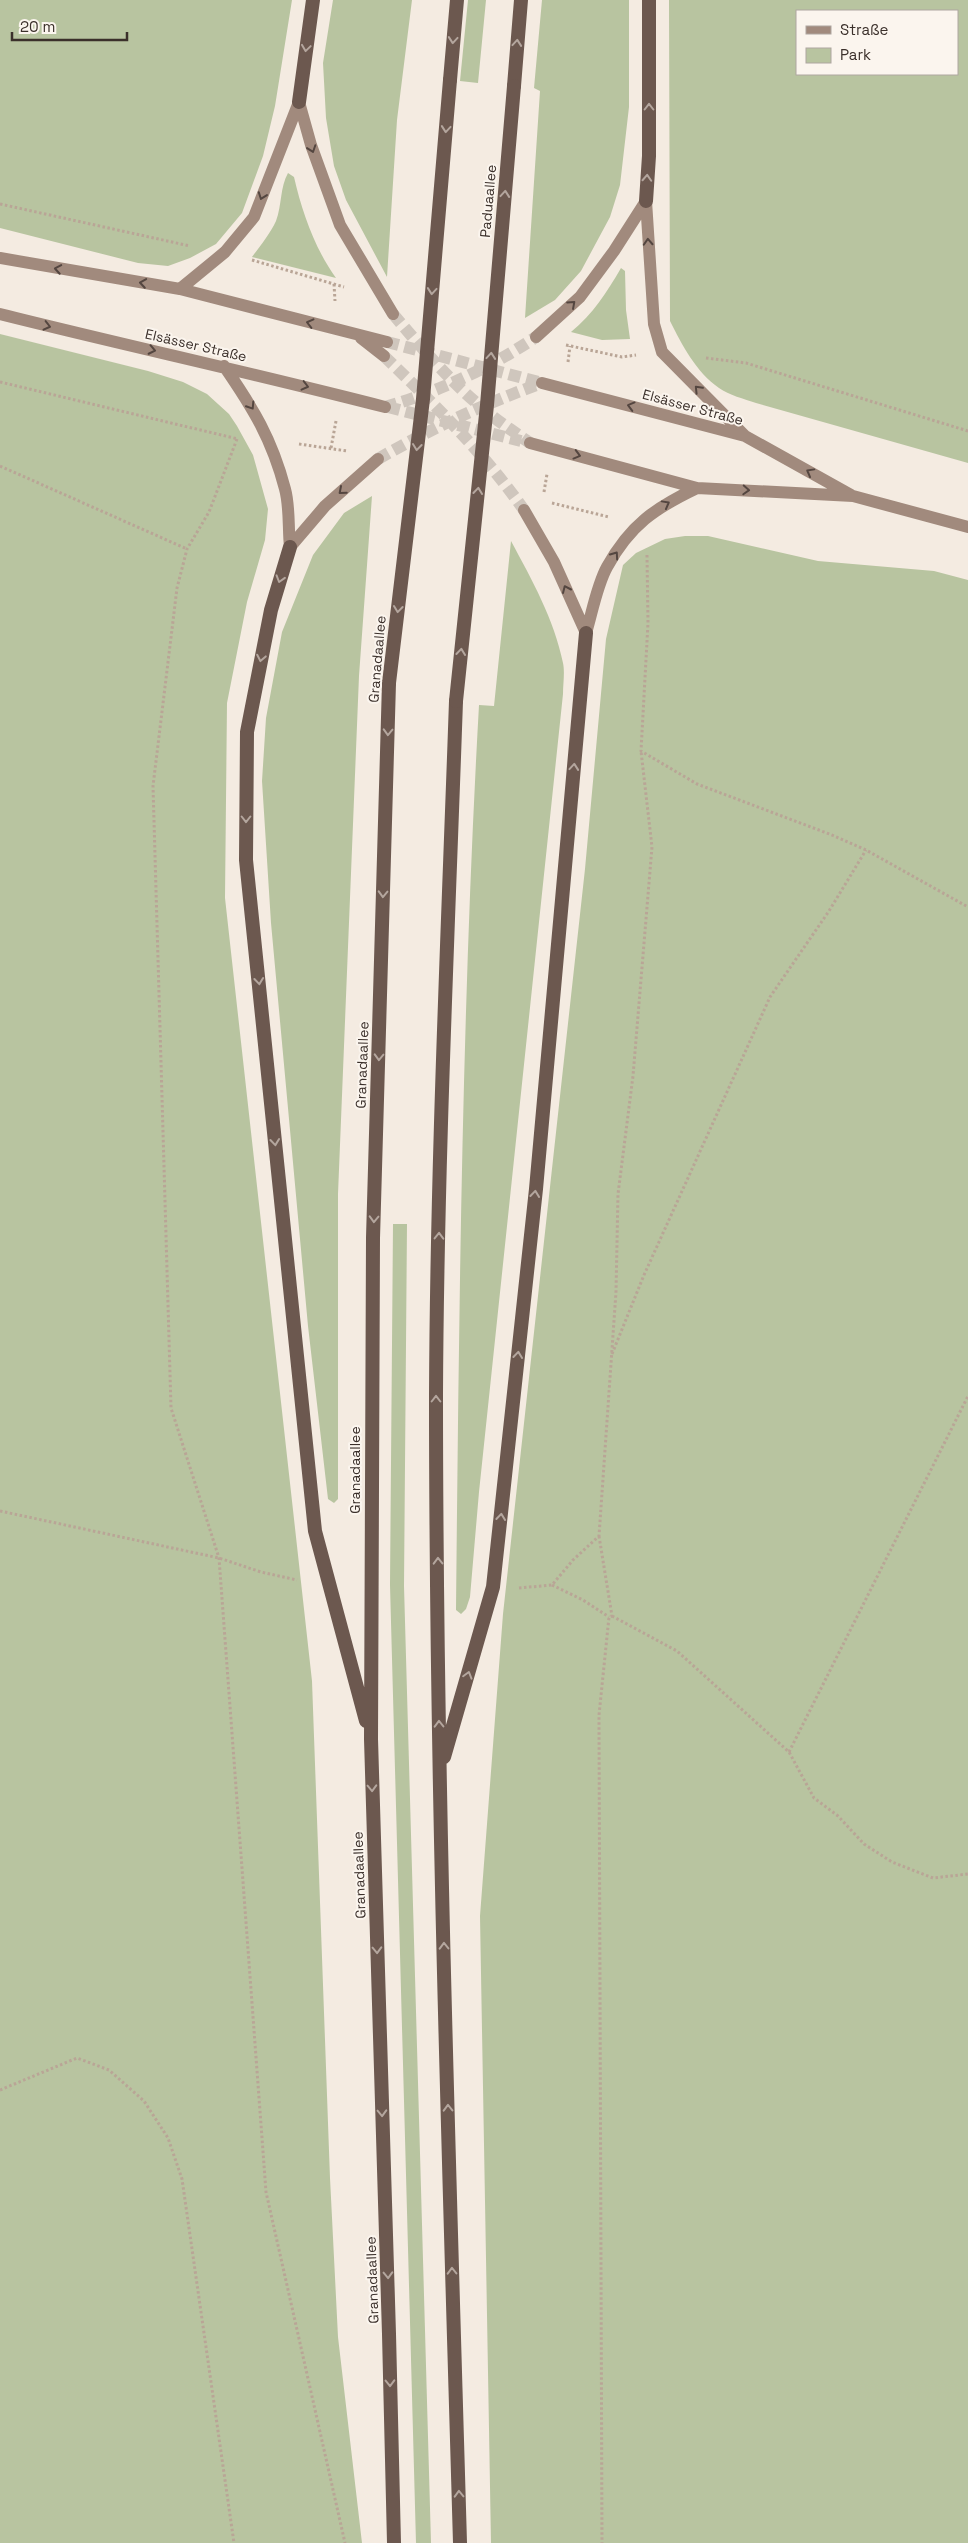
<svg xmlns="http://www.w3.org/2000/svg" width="968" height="2543" viewBox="0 0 968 2543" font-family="'Space Grotesk',sans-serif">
<rect width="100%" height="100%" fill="#f4ebe1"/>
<path fill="#b8c4a0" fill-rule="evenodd" d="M0 0H292L275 106 263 156 242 213 216 244 190 258 168 266 138 263 0 228Z
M333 0H412L397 120 387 277 346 200 334 166 326 118 323 63Z
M468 0H486L478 83 460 81Z
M542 0H629V107L620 185 610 217 581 271 555 300 525 318 540 91 534 88Z
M669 0H968V463L756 403C744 399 729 395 719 388 696 372 682 345 670 321ZM797 11H957V74H797Z
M288 173 294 177C302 212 315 249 336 278L252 257C260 246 270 234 276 221 282 205 280 187 288 173Z
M621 268 625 271 626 310 630 339 602 340 571 332C593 314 607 292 621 268Z
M0 334 148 371 183 382 207 394 229 414 237 426 253 455 268 509 265 540 247 602 227 703 225 898 312 1681 330 2178 338 2337 362 2543H0Z
M372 496 359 676 338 1194V1499L334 1503 328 1499 308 1326 271 923 262 781 266 718 282 632 313 555 344 513Z
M685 536H708L818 561 934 571 968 580V2543H491L480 1916 503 1614 585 869 606 639 623 565 636 553 665 539Z
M511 541C532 580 554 619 563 663 565 672 563 684 563 694L479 1492 470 1597 466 1609 461 1614 456 1610C459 1308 462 1007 479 705L494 706Z
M393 1224H407L404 1586 431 2543H416L390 1585Z"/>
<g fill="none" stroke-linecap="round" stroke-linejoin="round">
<path stroke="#cfc6bd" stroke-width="12" stroke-dasharray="12 6" stroke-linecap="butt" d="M393 314C420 346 448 379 480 406 496 420 513 431 530 443
M387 342 542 383
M384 356C434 404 484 453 524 510
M385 407C440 391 488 369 536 337
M388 407 521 441
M378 459C430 429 486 403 542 383"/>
<path stroke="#b9a596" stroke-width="3" stroke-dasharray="2.5 2.5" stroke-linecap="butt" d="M0 204 190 246
M252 260 344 287
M334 284 335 301
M566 345 622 357 636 355
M706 358 746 363 968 431
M568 362 570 346
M0 382 238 439
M237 439 209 512 187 549 177 588 153 786 171 1408 219 1558 266 2192 345 2543
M299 444 347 451
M331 448 336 421
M0 466 187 549
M544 492 547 474
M552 503 609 517
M647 555 648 623 641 751 697 784 832 835 866 850 968 907
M612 1354 644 1275 770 997 829 911 866 850
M0 1511 219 1558 261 1572 297 1580
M599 1536 612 1616 609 1617 599 1715 602 2543
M552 1585 583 1600 609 1617
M519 1588 552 1585 573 1560 599 1536 616 1292 618 1194 633 1076 652 847 641 751
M612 1616 677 1651 789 1752 814 1798 838 1816 864 1844 892 1862 933 1878 968 1874
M789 1752 968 1396
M0 2090 77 2058 109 2070 144 2101 168 2138 182 2179 234 2543"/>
<path stroke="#a18a7d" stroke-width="12" d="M299 102 311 145 340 225 393 314
M646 201 654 324 662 352 745 436
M0 258 180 289 387 342
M180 289 225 252 254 217 299 102
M0 314C128 346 257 374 385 407
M536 337 580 297 614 251 646 201
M361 338 384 356
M224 366C253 408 272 439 285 489 290 507 288 529 290 547
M542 383 745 436 851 495
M530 443 697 488 853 496 968 527
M524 510 554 562 586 633
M290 547 325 506 378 459
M586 633C592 613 597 585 607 567 630 525 655 508 697 488"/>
<path stroke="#6c584f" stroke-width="14" d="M450 80 457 0
M514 86 521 0
M299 102 313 0
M646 201 649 156V0
M290 547 271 610 247 732 246 860 315 1531 366 1721
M389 683 373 1238 371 1739 389 2334 394 2543
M456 701C448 932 437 1164 436 1395 436 1778 449 2160 460 2543
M444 1757 493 1587 536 1189 586 633"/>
<path stroke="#6c584f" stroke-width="14" d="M389 683 423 399 450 80
M456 701 487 405 514 86"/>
</g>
<defs><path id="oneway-chevron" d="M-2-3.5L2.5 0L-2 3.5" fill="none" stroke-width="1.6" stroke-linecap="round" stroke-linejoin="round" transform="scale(1.25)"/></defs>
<g stroke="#b4a69e">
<use href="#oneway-chevron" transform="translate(453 40) rotate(95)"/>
<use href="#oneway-chevron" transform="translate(517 43) rotate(-85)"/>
<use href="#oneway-chevron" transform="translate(306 48) rotate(98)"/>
<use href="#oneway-chevron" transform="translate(649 107) rotate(-90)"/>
<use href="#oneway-chevron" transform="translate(446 129) rotate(95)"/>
<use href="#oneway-chevron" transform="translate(647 178) rotate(-87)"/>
<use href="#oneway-chevron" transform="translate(505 194) rotate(-85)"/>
<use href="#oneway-chevron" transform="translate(432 291) rotate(95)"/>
<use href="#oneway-chevron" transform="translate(491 356) rotate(-85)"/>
<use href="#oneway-chevron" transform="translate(417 447) rotate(97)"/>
<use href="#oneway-chevron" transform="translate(478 491) rotate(-84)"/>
<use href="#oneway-chevron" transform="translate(280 579) rotate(107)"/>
<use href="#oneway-chevron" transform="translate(398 609) rotate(97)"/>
<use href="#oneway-chevron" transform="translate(461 652) rotate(-84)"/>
<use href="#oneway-chevron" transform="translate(261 658) rotate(101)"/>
<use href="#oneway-chevron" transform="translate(388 732) rotate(92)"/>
<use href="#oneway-chevron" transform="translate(574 767) rotate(-85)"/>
<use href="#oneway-chevron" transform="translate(246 819) rotate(90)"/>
<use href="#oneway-chevron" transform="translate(383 894) rotate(92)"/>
<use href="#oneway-chevron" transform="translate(259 981) rotate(84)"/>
<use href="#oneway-chevron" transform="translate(379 1057) rotate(92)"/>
<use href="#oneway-chevron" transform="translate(275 1142) rotate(84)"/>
<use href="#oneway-chevron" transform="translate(535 1194) rotate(-84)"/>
<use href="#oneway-chevron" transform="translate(374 1219) rotate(92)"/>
<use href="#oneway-chevron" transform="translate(439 1236) rotate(-89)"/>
<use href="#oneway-chevron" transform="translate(518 1355) rotate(-84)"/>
<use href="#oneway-chevron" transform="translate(436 1399) rotate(-90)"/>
<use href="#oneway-chevron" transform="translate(501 1517) rotate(-84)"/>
<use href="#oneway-chevron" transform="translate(438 1561) rotate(-91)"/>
<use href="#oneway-chevron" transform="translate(468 1675) rotate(-74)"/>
<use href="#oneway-chevron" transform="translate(439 1724) rotate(-91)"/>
<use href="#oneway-chevron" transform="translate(372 1788) rotate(88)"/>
<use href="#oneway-chevron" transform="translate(444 1946) rotate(-91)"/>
<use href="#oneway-chevron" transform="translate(377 1950) rotate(88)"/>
<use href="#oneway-chevron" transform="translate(448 2108) rotate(-91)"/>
<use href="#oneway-chevron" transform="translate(382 2113) rotate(88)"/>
<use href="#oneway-chevron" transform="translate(452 2271) rotate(-91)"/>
<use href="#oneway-chevron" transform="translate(388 2275) rotate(88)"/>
<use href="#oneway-chevron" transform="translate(390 2383) rotate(89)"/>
<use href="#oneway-chevron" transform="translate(459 2494) rotate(-92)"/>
</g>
<g stroke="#544640">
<use href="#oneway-chevron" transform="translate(312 149) rotate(71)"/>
<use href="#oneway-chevron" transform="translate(262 196) rotate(110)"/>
<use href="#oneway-chevron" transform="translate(648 242) rotate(-93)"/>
<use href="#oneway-chevron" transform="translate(58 269) rotate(-170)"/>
<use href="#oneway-chevron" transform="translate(143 283) rotate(-171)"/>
<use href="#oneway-chevron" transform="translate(572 304) rotate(-42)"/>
<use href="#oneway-chevron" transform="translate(310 323) rotate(-166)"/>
<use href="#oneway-chevron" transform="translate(47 326) rotate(14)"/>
<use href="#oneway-chevron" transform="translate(152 350) rotate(12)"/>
<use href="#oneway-chevron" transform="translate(305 386) rotate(14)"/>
<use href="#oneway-chevron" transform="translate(698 389) rotate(-134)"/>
<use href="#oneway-chevron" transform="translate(251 406) rotate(57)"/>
<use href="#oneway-chevron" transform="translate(631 406) rotate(-165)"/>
<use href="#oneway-chevron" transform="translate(577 455) rotate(15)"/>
<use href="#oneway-chevron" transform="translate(810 472) rotate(-151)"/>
<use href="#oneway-chevron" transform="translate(746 490) rotate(3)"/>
<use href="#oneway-chevron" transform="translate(342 491) rotate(139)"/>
<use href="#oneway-chevron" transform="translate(666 504) rotate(-29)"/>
<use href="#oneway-chevron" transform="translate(615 555) rotate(-55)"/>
<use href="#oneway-chevron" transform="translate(566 589) rotate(-114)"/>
</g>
<g text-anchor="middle" stroke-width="4" stroke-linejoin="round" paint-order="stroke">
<g font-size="14" fill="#3b302b" stroke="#fbf5ee">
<text transform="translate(488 201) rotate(-85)" y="5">Paduaallee</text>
<text transform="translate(196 345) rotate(13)" y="5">Elsässer Straße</text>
<text transform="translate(693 407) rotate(15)" y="5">Elsässer Straße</text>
<text transform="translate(377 659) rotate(-85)" y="5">Granadaallee</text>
<text transform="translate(362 1065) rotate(-88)" y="5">Granadaallee</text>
<text transform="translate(355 1470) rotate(-90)" y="5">Granadaallee</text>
<text transform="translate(359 1875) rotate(-92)" y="5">Granadaallee</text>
<text transform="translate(372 2280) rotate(-92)" y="5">Granadaallee</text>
</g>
</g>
<rect x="796" y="10" width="162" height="65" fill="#fbf5ee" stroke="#aea6a0"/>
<rect x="806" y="26" width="25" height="8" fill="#a18a7d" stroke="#aea6a0"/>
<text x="840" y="35" font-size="15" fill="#3b302b">Straße</text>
<rect x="806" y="48" width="25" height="15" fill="#b8c4a0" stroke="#aea6a0"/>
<text x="840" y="60" font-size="15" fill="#3b302b">Park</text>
<path d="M12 32v8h115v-8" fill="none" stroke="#3b302b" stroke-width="2.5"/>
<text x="20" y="32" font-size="15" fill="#3b302b" stroke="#fbf5ee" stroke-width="4" paint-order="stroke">20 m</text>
</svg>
